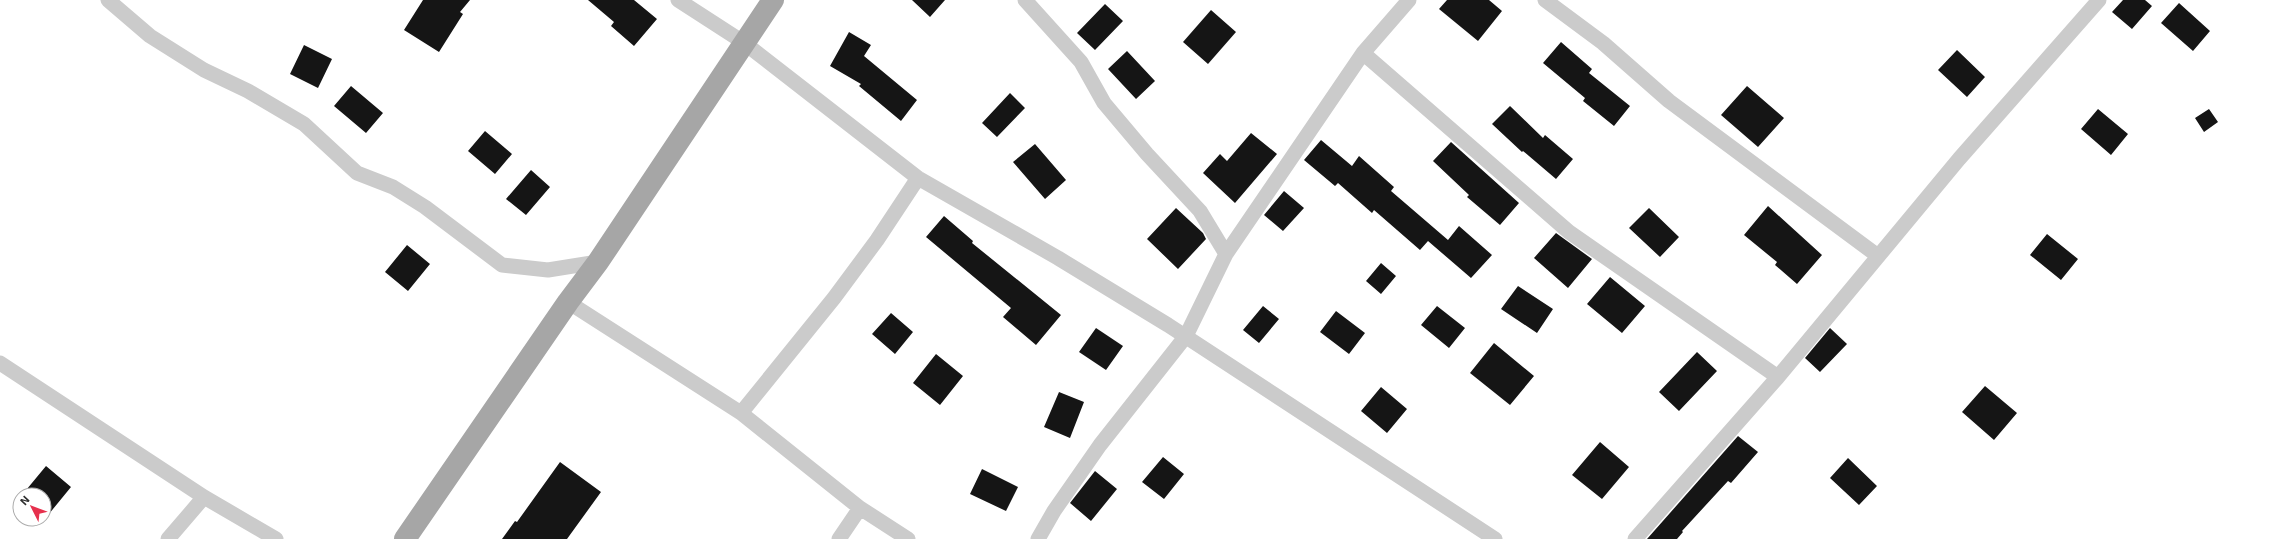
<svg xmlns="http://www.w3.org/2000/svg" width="2278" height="539" viewBox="0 0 2278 539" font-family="'Exo 2',sans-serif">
<rect width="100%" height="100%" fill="#fff"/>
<path fill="#151515" d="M423 0H470L460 12 463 14 439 52 404 30Z
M588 0H634L657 19 634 46 611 26 614 22Z
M912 0H945L930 17Z
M1447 0H1489L1502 11 1478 41 1439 9Z
M2123 0H2145L2152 6 2132 29 2112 12Z
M2179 3 2210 31 2193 51 2161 23Z
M1105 4 1123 21 1095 50 1077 33Z
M1211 10 1236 32 1208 64 1183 42Z
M849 32 871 45 864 56 917 100 901 121 859 86 861 84 830 66Z
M1561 42 1592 69 1589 73 1630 106 1614 126 1583 101 1585 98 1543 63Z
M304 45 332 59 318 88 290 74Z
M1957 50 1985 77 1967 97 1938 70Z
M1127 51 1155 81 1136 99 1108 69Z
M351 86 383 113 366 133 334 106Z
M1747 86 1784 118 1758 147 1721 115Z
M1010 93 1025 108 997 137 982 123Z
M1510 106 1543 138 1545 135 1573 159 1556 179 1523 151 1522 152 1492 124Z
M2098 109 2128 134 2111 155 2081 129Z
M2209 109 2218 122 2204 132 2195 118Z
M485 131 512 154 495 174 468 151Z
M1251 133 1277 154 1235 203 1203 173 1220 154 1227 161Z
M1321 140 1352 166 1359 156 1394 187 1391 191 1448 240 1459 226 1492 255 1471 278 1428 241 1420 250 1374 210 1372 213 1338 183 1335 186 1304 160Z
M1451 142 1519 203 1500 225 1467 197 1469 195 1433 161Z
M1035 144 1066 180 1045 199 1013 162Z
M531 170 550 187 526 215 506 199Z
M1284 191 1304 208 1283 231 1264 215Z
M1768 206 1822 255 1797 284 1775 265 1777 262 1744 235Z
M1176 208 1203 233 1206 239 1178 269 1147 239Z
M1649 208 1679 237 1660 257 1629 228Z
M944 216 973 241 972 243 1061 315 1036 345 1003 317 1011 308 926 237Z
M1556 233 1592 259 1568 288 1534 258Z
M2047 234 2078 259 2061 280 2030 255Z
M407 245 430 264 408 291 385 272Z
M1381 263 1396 276 1381 294 1366 281Z
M1610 277 1645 306 1622 333 1587 304Z
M1518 286 1553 309 1537 333 1501 309Z
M1263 306 1279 319 1259 343 1243 330Z
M1437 306 1465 328 1449 348 1421 325Z
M1336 311 1365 333 1349 354 1320 332Z
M891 313 913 332 895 354 872 334Z
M1096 328 1123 346 1106 370 1079 352Z
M1830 328 1847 344 1820 372 1805 358Z
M1494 343 1534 376 1510 405 1470 373Z
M1697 352 1717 371 1679 411 1659 392Z
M936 354 963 376 940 405 913 383Z
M1985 386 2017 413 1994 440 1962 412Z
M1381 387 1407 409 1387 433 1361 411Z
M1059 392 1084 402 1070 438 1044 427Z
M1738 436 1758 452 1731 483 1728 481 1682 531 1683 532 1677 539H1647Z
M1600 442 1629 467 1602 499 1572 475Z
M1163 457 1184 474 1164 499 1142 482Z
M1848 458 1877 486 1859 505 1830 478Z
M560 462 601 492 567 539H502L515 521 517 522Z
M46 466 71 487 44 520V495H22Z
M982 469 1018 487 1006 511 970 494Z
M1095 471 1117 489 1091 521 1070 503Z"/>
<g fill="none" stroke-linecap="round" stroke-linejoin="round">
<path stroke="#cbcbcb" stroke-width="15" d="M108 0 150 36 204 70 248 91 304 124 357 173 393 187 425 207 502 265 548 270 598 262
M678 0 743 42 918 178 1058 258 1168 325 1495 539
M1025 0 1081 62 1104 103 1147 154 1200 211 1226 254
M1545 0 1603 43 1669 101 1878 256
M1363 53 1569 232 1778 377
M568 302 741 413 860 508 908 539
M0 363 204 497 276 539
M741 413 834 298 877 240 918 178
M168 539 204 497
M839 539 860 508
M1038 539 1054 511 1100 445 1186 336 1226 254 1363 53 1409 0
M1635 539 1778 377 1959 159 2099 0"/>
<path stroke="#a6a6a6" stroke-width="22" d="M405 539 568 302 598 262 773 0"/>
</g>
<g transform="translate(32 507) rotate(312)"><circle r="19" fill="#ffffff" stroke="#ababab"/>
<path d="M0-3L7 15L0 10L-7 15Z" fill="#e6304d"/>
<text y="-6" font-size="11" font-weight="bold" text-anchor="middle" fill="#2e2e2e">N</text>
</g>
</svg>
